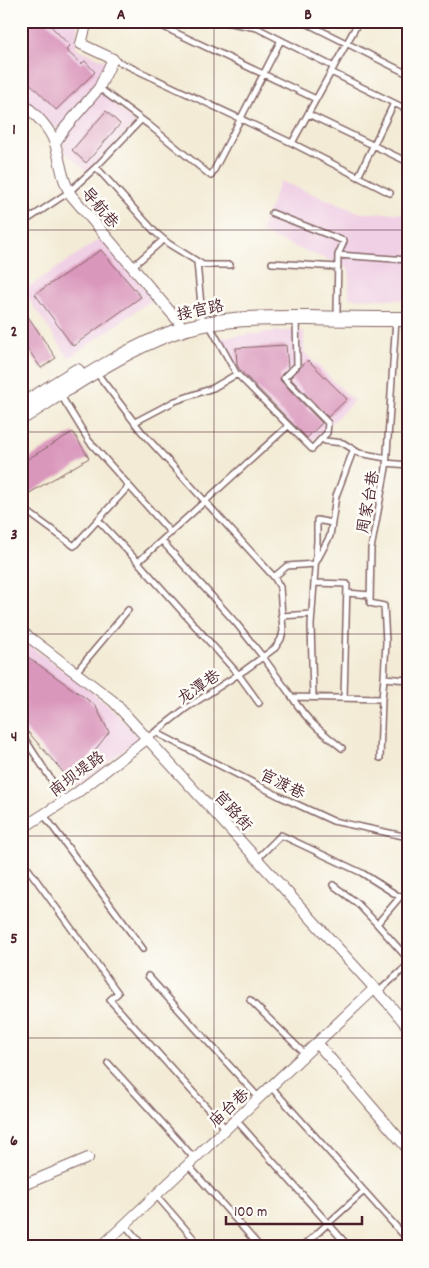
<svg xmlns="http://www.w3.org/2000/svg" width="429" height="1268" viewBox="0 0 429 1268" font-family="Dekko,'LXGW WenKai TC',sans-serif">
<rect width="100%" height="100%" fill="#fdfcf7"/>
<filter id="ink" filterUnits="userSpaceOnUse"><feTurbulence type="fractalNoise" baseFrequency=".02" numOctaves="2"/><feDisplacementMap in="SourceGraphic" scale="10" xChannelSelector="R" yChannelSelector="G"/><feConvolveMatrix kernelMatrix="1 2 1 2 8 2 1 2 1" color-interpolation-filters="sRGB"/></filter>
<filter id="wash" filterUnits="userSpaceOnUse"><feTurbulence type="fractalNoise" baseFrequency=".0096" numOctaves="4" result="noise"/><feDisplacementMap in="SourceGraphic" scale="20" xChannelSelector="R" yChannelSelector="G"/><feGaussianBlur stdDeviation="1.12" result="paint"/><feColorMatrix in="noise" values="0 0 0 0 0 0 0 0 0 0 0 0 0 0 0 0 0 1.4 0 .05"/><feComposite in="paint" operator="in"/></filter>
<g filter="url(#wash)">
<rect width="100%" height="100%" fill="#f3ebd5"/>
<path fill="#f0d0e5" d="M21 21H77L76 48 108 62 99 84 58 130 21 95Z
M101 92 135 123 88 172 64 151 61 136Z
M280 181 361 213H408V300L349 298V268L260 233Z
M101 238 153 299 69 358 23 291Z
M277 331H304V352L354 401 309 445 236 372 219 338Z
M21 639 105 702 139 738 75 788 21 727Z"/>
<g id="blocks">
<path fill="#da97bc" d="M21 21H46L70 46 66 50 81 64 85 61 95 72 56 110 21 74Z
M106 111 120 124 86 163 72 150Z
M101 250 141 297 73 346 35 294Z
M21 306 56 358 41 368 21 339Z
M286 345 288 368 281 375 280 380 322 423 307 438 240 370 237 365 236 348Z
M308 360 347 399 328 417 290 378Z
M73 432 89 458 21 498V463Z
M21 652 95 705 109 732 71 781 21 724Z"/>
</g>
</g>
<g filter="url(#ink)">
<use href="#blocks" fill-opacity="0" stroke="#856666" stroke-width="1"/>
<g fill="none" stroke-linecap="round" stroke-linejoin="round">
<defs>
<path id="lane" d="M151 21 316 99
M220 21 257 28 334 67
M302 21 408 74
M113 59 292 143 359 21
M331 72 408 110
M99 88 149 125 211 176 281 40
M308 114 408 162
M292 143 390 193
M96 167 141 120
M358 177 394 103
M272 213 344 241 338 255
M21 224 69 192 96 167 155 232 169 244 203 265H230
M197 262 202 316
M272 263 338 267
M132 267 163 240
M337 310 338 255 408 260
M296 319 297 365 284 378 328 423 327 433 322 438
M209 324 236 373 312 449 322 438 325 441 343 443 359 453 386 458
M96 372 141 431 274 577 280 587 283 631 281 639 275 648 245 670 185 709 148 738
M60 394 89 441 171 533
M135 422 175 401 213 388 237 374
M386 463 408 465
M21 507 74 546 129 486
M98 520 138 562 238 674 259 703
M162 541 236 623 263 657 292 697 382 699 384 678 408 680
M138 562 288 426
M274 577 287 566 315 564 330 536 336 496 353 451
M314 583 347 584 344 698
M347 593 370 595
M281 616 312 614
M76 672 128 610
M384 678 386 642 384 606 370 603 371 549 386 468 396 319
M292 697C308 722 319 730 342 748
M313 697 311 625 317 541V520L332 523
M155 732 279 796 333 821 408 837
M21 733 65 801
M380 758 382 699
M44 815 143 949
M21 859 118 993 110 1000 226 1129
M257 859 281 835 362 873 400 897
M333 885 357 903 377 924
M408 892 400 897 377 924 408 959
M148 976 259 1098
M378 992 408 965
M250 1000 305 1054
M108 1063 195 1159
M271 1087 408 1240
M236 1120 349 1247
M188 1165 260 1247
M156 1195 201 1247
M125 1225 144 1247
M302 1247 364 1191"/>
<path id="street" d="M21 101C33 113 48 125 54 141 61 159 60 177 71 195L179 322
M55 143 64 129 99 88 113 59 81 44 87 21
M21 631 113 701 388 1003 408 1027
M21 829 74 795 148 738
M317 1043 408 1149
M21 1186 88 1158
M101 1247 375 988"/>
<path id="secondary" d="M21 406 77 371
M21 418C69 388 121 351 174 332 216 317 264 318 309 318 342 319 375 319 408 319"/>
</defs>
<use href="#lane" stroke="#856666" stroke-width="8"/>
<use href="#street" stroke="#856666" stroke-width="12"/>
<use href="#secondary" stroke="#856666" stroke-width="16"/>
<use href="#lane" stroke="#fff" stroke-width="5"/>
<use href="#street" stroke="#fff" stroke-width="10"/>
<use href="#secondary" stroke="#fff" stroke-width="14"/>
</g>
</g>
<path fill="none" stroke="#4a1f2b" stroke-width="1" stroke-opacity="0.55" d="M214 21V1247M21 230H408M21 432H408M21 634H408M21 836H408M21 1038H408"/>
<g text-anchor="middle" stroke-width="5" stroke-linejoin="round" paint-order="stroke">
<g font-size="16" fill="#4a1f2b" stroke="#fdfcf7">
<text transform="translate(101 207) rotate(50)" y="6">导航巷</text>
<text transform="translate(200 309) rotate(-12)" y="6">接官路</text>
<text transform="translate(367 502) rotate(-80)" y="6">周家台巷</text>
<text transform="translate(198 686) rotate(-34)" y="6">龙潭巷</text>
<text transform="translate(76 773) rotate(-37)" y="6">南坝堤路</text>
<text transform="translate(283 783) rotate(26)" y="6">官渡巷</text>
<text transform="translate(234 810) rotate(48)" y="6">官路街</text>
<text transform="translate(228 1107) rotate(-43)" y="6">庙台巷</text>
</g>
</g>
<rect width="429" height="1268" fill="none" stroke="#fdfcf7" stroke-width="55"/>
<path d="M226 1216v8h136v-8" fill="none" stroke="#4a1f2b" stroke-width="2.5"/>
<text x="234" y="1216" font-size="15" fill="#4a1f2b" stroke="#fdfcf7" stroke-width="4" paint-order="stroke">100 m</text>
<rect x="28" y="28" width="374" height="1212" fill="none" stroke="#4a1f2b" stroke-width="2"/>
<g font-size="16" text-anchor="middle" font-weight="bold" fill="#4a1f2b">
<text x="121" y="19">A</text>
<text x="308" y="19">B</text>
<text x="14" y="134">1</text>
<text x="14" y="336">2</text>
<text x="14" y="539">3</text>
<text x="14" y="741">4</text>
<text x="14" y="943">5</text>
<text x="14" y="1145">6</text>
</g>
</svg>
